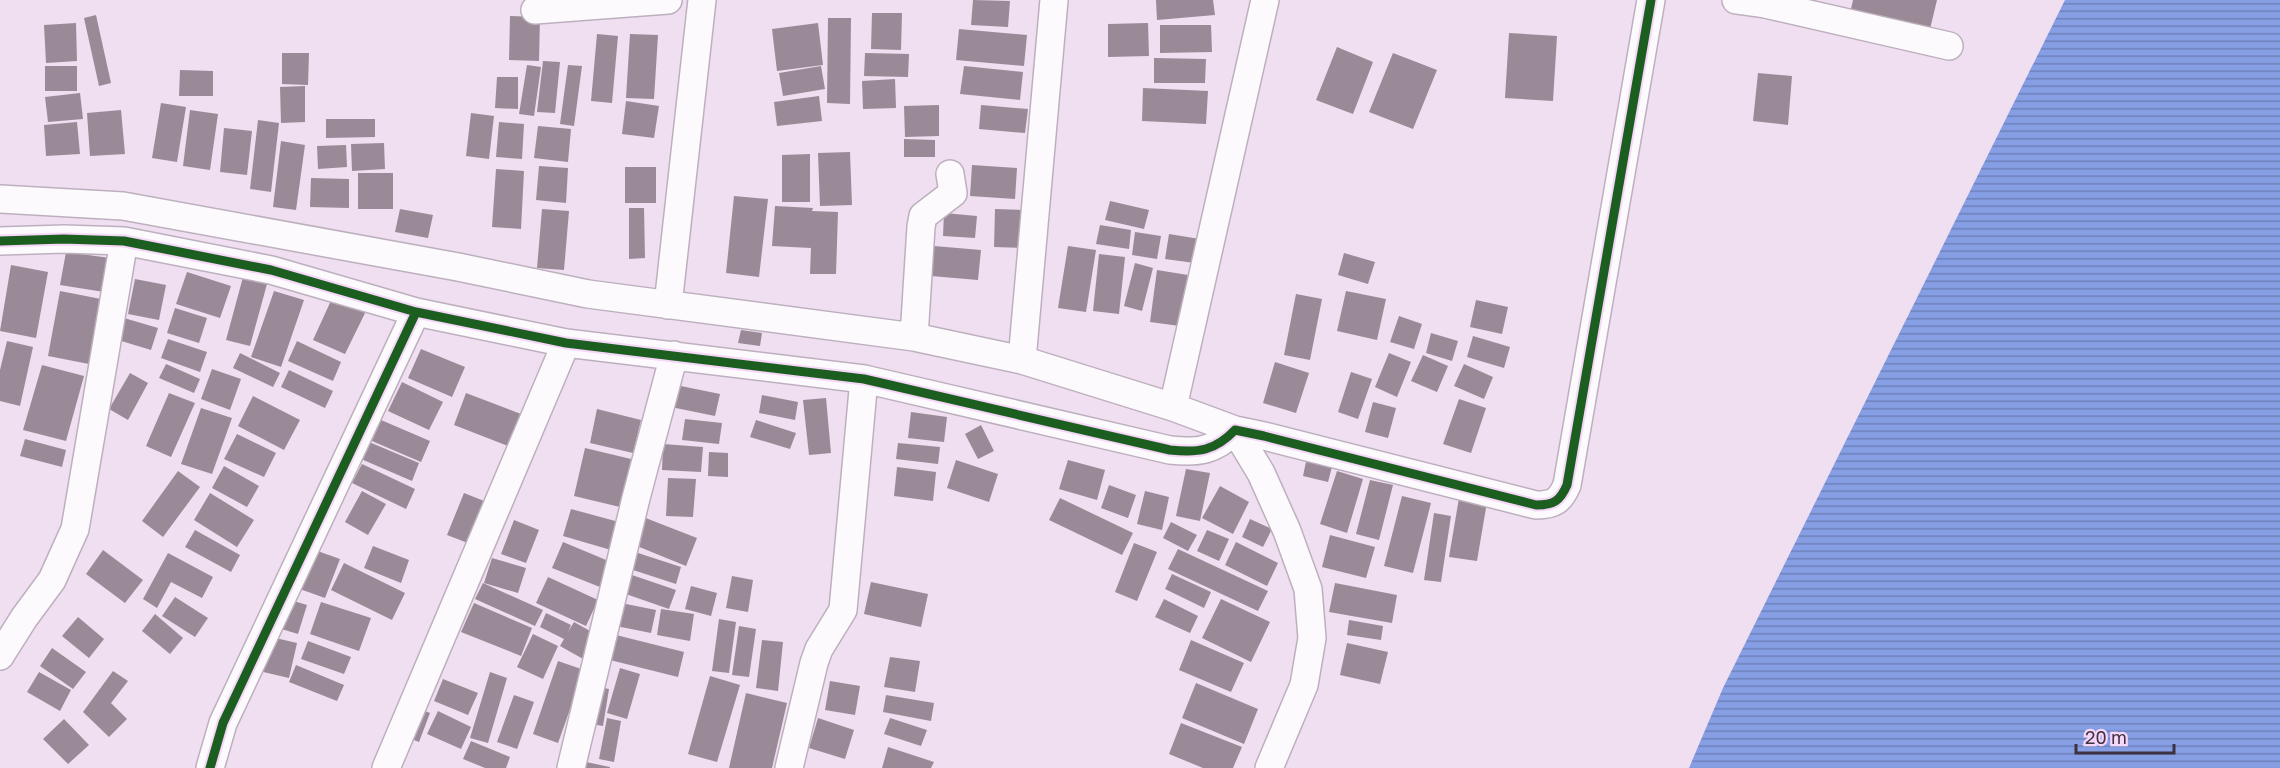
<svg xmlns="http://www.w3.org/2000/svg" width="2280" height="768" viewBox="0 0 2280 768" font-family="'Golos Text',sans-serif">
<defs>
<pattern id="water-rules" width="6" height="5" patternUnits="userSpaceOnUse" patternTransform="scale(1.5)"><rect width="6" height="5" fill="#859ee4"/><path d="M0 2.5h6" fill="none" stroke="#6e81ba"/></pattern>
</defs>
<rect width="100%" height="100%" fill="#f0def1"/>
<path fill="url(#water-rules)" d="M2065 0H2280V768H1689L1723 688Z"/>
<path fill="#9a8a97" d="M973 0 1010 1 1008 27 971 25Z
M1156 0H1213L1215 15 1157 20Z
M1853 0H1937L1930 29 1851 9Z
M872 13H902L901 50 871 49Z
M96 15 111 83 99 86 84 18Z
M510 16 540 17 539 61 509 60Z
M828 18H851L850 104 827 103Z
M76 23 77 61 46 63 44 25Z
M818 23 823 65 777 71 772 29Z
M1148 23 1149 56 1108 57V24Z
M1160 25H1211L1212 52 1160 53Z
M959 29 1027 35 1024 66 956 60Z
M1509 33 1557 36 1553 101 1505 98Z
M597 34 618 36 612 103 591 101Z
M630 34 658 35 654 99 626 98Z
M1337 47 1373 62 1353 114 1316 100Z
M282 53H309L308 85 282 84Z
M865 53 909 54 908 77 864 76Z
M1393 53 1437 70 1413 129 1369 112Z
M1154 58 1206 59 1205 83H1154Z
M543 61 560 62 555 113 537 112Z
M527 65 541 67 534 116 519 114Z
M568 65 582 66 574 126 560 124Z
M45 66H77V91H45Z
M821 66 825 89 783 96 779 73Z
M964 66 1023 72 1020 100 960 94Z
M180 70 213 71V96H179Z
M1758 73 1792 76 1788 125 1753 121Z
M497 77H518V109L495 108Z
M895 79 896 108 863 109 862 81Z
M305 86V122L281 123 280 87Z
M1143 88 1208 91 1206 124 1142 121Z
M80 93 83 119 48 122 45 97Z
M819 96 822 121 777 126 774 102Z
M626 101 659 106 654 138 622 134Z
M161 103 186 107 177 162 152 158Z
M939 105V136L905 137 904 106Z
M981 105 1028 109 1025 133 979 129Z
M121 110 125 154 90 156 87 113Z
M190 110 218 114 210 170 183 166Z
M471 113 494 116 489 159 466 156Z
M326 119H375V137L326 138Z
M258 120 279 123 271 192 250 189Z
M77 122 80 154 46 156 44 125Z
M499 122 524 124 522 159 496 157Z
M538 126 571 129 568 162 534 158Z
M224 128 252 131 247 175 220 172Z
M904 139 935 140V157H904Z
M281 141 305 145 296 210 273 207Z
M384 143 385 169 352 171 351 144Z
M346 145 347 167 318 169 317 146Z
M850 152 852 205 820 206 818 153Z
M810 154V202H782V155Z
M972 165 1017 168 1015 199 970 196Z
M539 166 568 168 566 203 536 200Z
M625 167H656V203H625Z
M496 169 524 171 521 229 492 227Z
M358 173H393V209H358Z
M311 178 349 179V208L310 207Z
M734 196 768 199 759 277 726 273Z
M1110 201 1149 210 1144 229 1105 220Z
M775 206 813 208 812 211 838 212 836 274H810L811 248 772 246Z
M629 208H644L645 258 629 259Z
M400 209 433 215 428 238 395 232Z
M542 209 569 211 564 270 537 268Z
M995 209 1027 210 1026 248 994 247Z
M944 213 977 216 975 238 943 236Z
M1100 225 1131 230 1129 249 1096 244Z
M1135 232 1161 236 1157 259 1132 255Z
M1169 234 1206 240 1202 264 1165 259Z
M934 246 981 250 978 280 931 276Z
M1068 246 1096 250 1086 312 1058 308Z
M66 252 110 258 104 292 60 285Z
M1344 253 1375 262 1368 284 1338 275Z
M1099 254 1125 257 1119 314 1093 311Z
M1135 263 1153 268 1142 311 1124 306Z
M11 265 48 272 36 338 0 331Z
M1157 270 1188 275 1180 326 1150 322Z
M187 272 231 286 220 318 176 304Z
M243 277 267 284 250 346 226 340Z
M135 279 166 285 159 320 128 314Z
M60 291 101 299 89 364 48 356Z
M274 291 304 300 281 367 251 357Z
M1346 291 1386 299 1377 340 1337 331Z
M334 294 367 309 345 354 313 340Z
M1296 294 1322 299 1310 360 1284 355Z
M1476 300 1508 307 1502 334 1470 327Z
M175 308 207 318 199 343 167 333Z
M1399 316 1422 324 1414 349 1390 342Z
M124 318 158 328 151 350 118 340Z
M741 330 762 333 760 346 738 343Z
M1431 333 1458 341 1452 361 1426 353Z
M1473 336 1510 347 1504 368 1467 357Z
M168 339 207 352 200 372 161 358Z
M7 341 33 347 20 406 0 401V370Z
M297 341 341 362 333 381 288 361Z
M421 349 465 367 452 397 408 378Z
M240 353 280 373 273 387 233 368Z
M1389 353 1411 362 1397 397 1375 387Z
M1423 355 1448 366 1437 392 1411 381Z
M1275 362 1309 373 1296 413 1263 403Z
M166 364 200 379 194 393 159 378Z
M1464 364 1493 377 1484 399 1454 386Z
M42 365 84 376 66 441 23 430Z
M212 369 241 379 230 410 201 399Z
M289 370 333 391 325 408 281 387Z
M1351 372 1372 379 1358 419 1338 412Z
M130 373 148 383 128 420 109 409Z
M402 382 443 402 429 430 388 411Z
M671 384 720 394 715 416 666 406Z
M169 393 195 403 171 457 146 446Z
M466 393 526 416 513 448 454 425Z
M762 395 798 402 795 420 759 413Z
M253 396 300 420 284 450 238 426Z
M826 398 831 453 809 455 803 400Z
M1459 399 1486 408 1471 453 1443 444Z
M1373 402 1396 408 1388 438 1365 432Z
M201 408 232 418 212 474 181 464Z
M597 409 641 420 633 453 590 443Z
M911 412 947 417 944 442 908 438Z
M685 419 722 423 719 444 682 440Z
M381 420 430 441 421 462 372 441Z
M756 420 796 433 790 449 750 437Z
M981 425 994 451 978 459 965 434Z
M237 434 276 453 264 477 224 459Z
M25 439 66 450 62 467 20 456Z
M369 442 419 463 412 481 361 459Z
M898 443 940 447 938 464 896 459Z
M663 444 703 447 701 472 662 470Z
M585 448 631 459 620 507 574 496Z
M709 452 728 453V477L708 476Z
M1307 457 1333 463 1328 482 1303 476Z
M956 460 998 474 989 502 947 488Z
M1068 460 1105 470 1097 500 1059 489Z
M362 464 415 489 406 509 352 483Z
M224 466 259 486 247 507 212 488Z
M897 467 936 472 933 501 894 496Z
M1186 469 1210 473 1200 521 1176 516Z
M178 471 200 487 163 537 142 521Z
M1337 471 1363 479 1347 533 1320 524Z
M668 478 696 479 693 517 666 516Z
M1370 480 1393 485 1379 540 1356 534Z
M1109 485 1136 495 1128 518 1101 508Z
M1220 486 1249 502 1233 534 1202 518Z
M362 491 386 504 368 535 345 522Z
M1145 491 1169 497 1162 530 1137 524Z
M210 493 254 520 237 547 194 520Z
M464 493 494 505 478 547 447 535Z
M1402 496 1431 503 1413 573 1384 566Z
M1060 498 1133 533 1122 555 1049 520Z
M1459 498 1487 502 1477 561 1449 557Z
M571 509 619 522 611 550 563 536Z
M1434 513 1451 516 1441 582 1424 580Z
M643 517 697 538 686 566 632 544Z
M1250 519 1272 529 1263 547 1242 537Z
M514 520 539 530 526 563 501 554Z
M1171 522 1197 535 1188 551 1163 538Z
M195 530 240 555 231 572 185 547Z
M1207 530 1229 539 1219 561 1197 551Z
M1330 535 1375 547 1366 578 1322 567Z
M563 542 611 562 600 587 552 568Z
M1236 542 1278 563 1267 586 1225 565Z
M1134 543 1157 552 1137 601 1115 592Z
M373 546 409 560 401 583 364 568Z
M312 549 340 559 325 598 297 588Z
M1178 549 1268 591 1258 611 1168 569Z
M103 550 143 580 125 603 86 574Z
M635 552 681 567 676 584 630 569Z
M168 553 213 577 202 598 171 582 157 608 143 599Z
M492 558 526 568 518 593 484 583Z
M344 563 405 593 392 620 331 590Z
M629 574 676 590 669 609 623 593Z
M1172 574 1211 592 1204 608 1165 589Z
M732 576 753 580 748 612 726 608Z
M548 577 598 600 586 626 536 603Z
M871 582 928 594 921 627 864 614Z
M483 583 543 610 535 626 475 599Z
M1335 583 1397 595 1392 623 1329 612Z
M691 586 717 593 711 616 685 609Z
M175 597 208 618 195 637 162 616Z
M287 599 307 605 298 634 278 628Z
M1164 599 1198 616 1190 633 1155 617Z
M1221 599 1270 622 1251 662 1202 638Z
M321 602 371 618 359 651 310 634Z
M474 603 532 628 521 656 461 632Z
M621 603 656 610 651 633 616 626Z
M661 609 694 614 690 641 657 635Z
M546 613 571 625 568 632 574 622 599 636 585 660 560 646 564 639 540 627Z
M155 614 183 638 170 654 142 631Z
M78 617 104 639 89 658 62 636Z
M719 619 736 622 729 673 712 671Z
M1349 620 1383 626 1381 640 1347 635Z
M739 626 756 629 749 677 732 675Z
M533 634 558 646 543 679 517 667Z
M612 634 684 652 678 677 606 659Z
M267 636 297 643 289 678 259 671Z
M762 640 783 642 778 691 756 688Z
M1191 640 1244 663 1231 692 1179 670Z
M308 641 351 657 344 674 301 659Z
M1347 643 1388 652 1380 684 1340 675Z
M52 648 86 672 73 689 40 666Z
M890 657 920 661 915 692 884 687Z
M558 661 584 670 558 743 533 734Z
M296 665 344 685 337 701 289 682Z
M620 668 640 674 627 719 607 713Z
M113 671 128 681 111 703 127 719 109 737 83 712Z
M39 672 71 690 60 711 27 692Z
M490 672 507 678 488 743 470 738Z
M710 676 740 685 717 762 688 754Z
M443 679 478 693 468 715 434 701Z
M830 681 860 686 855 715 825 710Z
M1196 683 1258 709 1244 744 1182 718Z
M594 686 609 689 603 726 586 723Z
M746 693 787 703 772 768H729Z
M514 695 534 702 517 749 497 742Z
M886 695 934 703 931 721 883 712Z
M415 707 430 713 419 742 404 736Z
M438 711 471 727 461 749 427 734Z
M607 718 621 721 614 762 599 759Z
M818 718 854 730 845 759 809 748Z
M890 718 927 730 921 746 884 734Z
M64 719 89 745 68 764 43 739Z
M1181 723 1242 747 1233 768H1203L1169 754Z
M471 741 510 757 506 768H485L463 759Z
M888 747 934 762 931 768H882Z
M586 762 610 767V768H585Z"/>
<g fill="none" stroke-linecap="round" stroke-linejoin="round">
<defs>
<path id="minor" d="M1736 0 1765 4 1949 46
M535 10 668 0
M0 199 123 206 458 267 588 294 914 337 1022 360 1173 407 1235 430 1261 473 1287 531 1308 589 1312 638 1304 685 1269 768
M0 241 64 239 124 241 271 270 416 312 566 343 864 379 1170 450C1198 453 1215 451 1235 430L1264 436 1536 505C1554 505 1560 501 1567 485L1651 0
M668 305 702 0
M914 337 921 227 923 216 953 193 950 174
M1022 360 1054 0
M1173 407 1265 0
M0 656 24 618 52 580 75 529 124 241
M210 768 223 723 416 312
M386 768 566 343
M571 768 636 498 674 355
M789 768 814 663 819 649 843 610 864 379"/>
</defs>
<use href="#minor" stroke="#bdb0be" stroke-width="30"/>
<use href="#minor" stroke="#fdfafd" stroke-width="27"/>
<defs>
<path id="cycleway" d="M0 241 64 239 124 241 271 270 416 312 566 343 864 379 1170 450C1198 453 1215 451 1235 430L1264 436 1536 505C1554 505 1560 501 1567 485L1651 0
M210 768 223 723 416 312"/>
</defs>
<use href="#cycleway" stroke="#f6d6f9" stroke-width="13"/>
<use href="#cycleway" stroke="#1b5e20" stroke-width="9"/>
</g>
<path d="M2076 744v9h98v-9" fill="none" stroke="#3e3240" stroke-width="3"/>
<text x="2085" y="744" font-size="18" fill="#3e3240" stroke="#f6d6f9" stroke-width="4.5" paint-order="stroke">20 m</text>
</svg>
